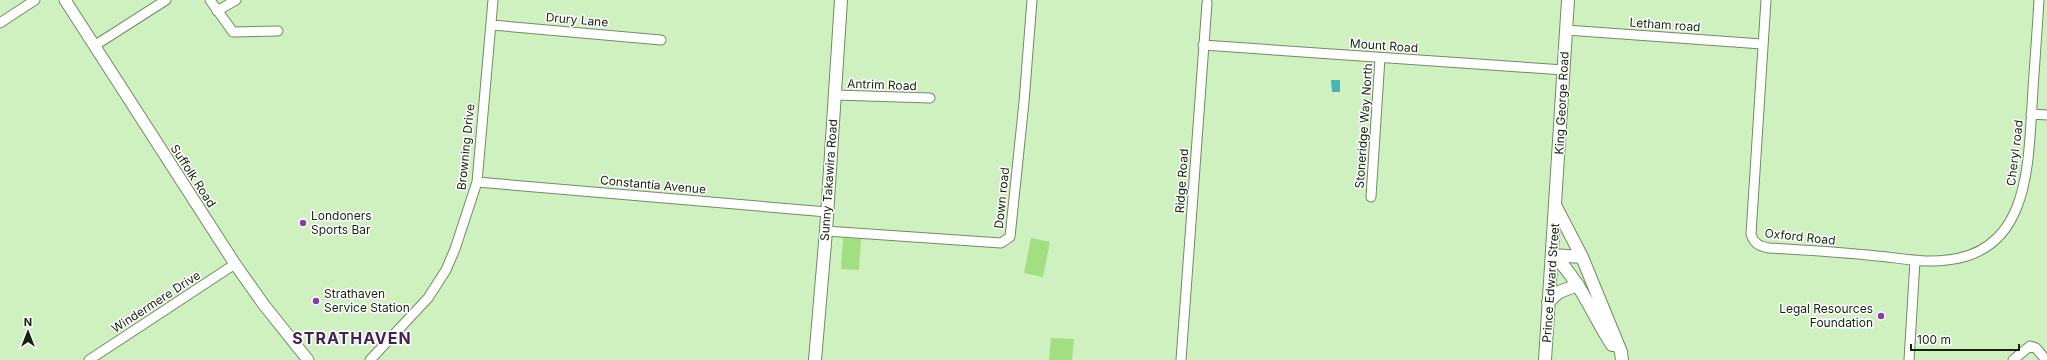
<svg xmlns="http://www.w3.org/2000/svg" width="2047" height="360" viewBox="0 0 2047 360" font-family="Inter,sans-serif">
<rect width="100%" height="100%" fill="#cff1c0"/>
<path fill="#a1df81" d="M843 238 861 239 859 270 841 269Z
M1031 238 1050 242 1043 277 1024 273Z
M1051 338 1074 339 1072 360H1049Z"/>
<path fill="#48b4b4" d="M1331 80H1340V92H1332Z"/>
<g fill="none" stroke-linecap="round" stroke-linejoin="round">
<defs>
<path id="minor" d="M210 0 233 32 278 31
M1766 0 1751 234C1754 244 1759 246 1769 248 1805 250 1841 252 1877 256 1901 258 1923 263 1947 260 2028 252 2028 168 2032 106 2034 70 2037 35 2039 0
M217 11 236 0
M0 23 35 0
M492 25 661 40
M1566 30 1762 44
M1203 45 1564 70
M94 46 166 0
M835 95 930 98
M2031 114 2047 115
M477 182 827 212
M1371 197 1380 58
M826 231 1001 243 1010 237 1024 102 1032 0
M89 360 235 264
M370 360 428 298 446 270 455 249 477 182 493 0
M1181 360 1207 3
M1909 360 1915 261
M2013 360 2030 346 2036 348 2046 360"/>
<path id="tertiary" d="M65 0 235 264 264 305 308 360"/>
<path id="secondary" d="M1556 207 1582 257 1621 352 1622 360
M1553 255C1580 280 1592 314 1612 345
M1553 255 1582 257
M1548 302 1559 292 1578 285
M815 360 826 231 841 0
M1545 360 1568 0"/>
</defs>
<use href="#minor" stroke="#6f8d60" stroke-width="11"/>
<use href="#tertiary" stroke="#6f8d60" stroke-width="13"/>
<use href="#secondary" stroke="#6f8d60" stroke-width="14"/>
<use href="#minor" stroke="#fff" stroke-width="9"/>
<use href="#tertiary" stroke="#fff" stroke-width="11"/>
<use href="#secondary" stroke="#fff" stroke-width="12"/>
</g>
<g fill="#8c3baa" stroke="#fff" stroke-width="1.5">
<circle cx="303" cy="223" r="4"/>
<circle cx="316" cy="301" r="4"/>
<circle cx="1881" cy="316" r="4"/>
</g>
<g text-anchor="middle" stroke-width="3" stroke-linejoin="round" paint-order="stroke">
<g font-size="12" fill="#162210" stroke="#fff">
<text transform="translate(577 20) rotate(5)" y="4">Drury Lane</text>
<text transform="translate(1665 25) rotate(4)" y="4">Letham road</text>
<text transform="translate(1384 46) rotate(4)" y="4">Mount Road</text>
<text transform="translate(882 85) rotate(2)" y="4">Antrim Road</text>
<text transform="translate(1562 103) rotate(-87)" y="4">King George Road</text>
<text transform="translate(1364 126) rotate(-86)" y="4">Stoneridge Way North</text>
<text transform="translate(466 147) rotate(-84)" y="4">Browning Drive</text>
<text transform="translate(2015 153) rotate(-83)" y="4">Cheryl road</text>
<text transform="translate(193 176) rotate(57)" y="4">Suffolk Road</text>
<text transform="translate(829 180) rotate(-86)" y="4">Sunny Takawira Road</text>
<text transform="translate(1182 181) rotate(-86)" y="4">Ridge Road</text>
<text transform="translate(653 185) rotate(5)" y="4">Constantia Avenue</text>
<text transform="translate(1002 198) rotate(-84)" y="4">Down road</text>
<text transform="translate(1800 237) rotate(6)" y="4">Oxford Road</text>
<text transform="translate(1551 283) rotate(-86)" y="4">Prince Edward Street</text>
<text transform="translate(156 302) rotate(-33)" y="4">Windermere Drive</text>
</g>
<g font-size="12" fill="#162210" stroke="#fff" text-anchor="start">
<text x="311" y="220">Londoners<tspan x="311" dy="14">Sports Bar</tspan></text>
<text x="324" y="298">Strathaven<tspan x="324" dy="14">Service Station</tspan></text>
<text x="1873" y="313" text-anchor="end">Legal Resources<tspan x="1873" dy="14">Foundation</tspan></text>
</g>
<g font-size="16" font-weight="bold" letter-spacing="1" fill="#461f55" stroke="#fff">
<text x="352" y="344">STRATHAVEN</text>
</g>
</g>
<g transform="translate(28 332)" stroke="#ffffff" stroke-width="3" paint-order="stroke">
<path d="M0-3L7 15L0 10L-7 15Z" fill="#162210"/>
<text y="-6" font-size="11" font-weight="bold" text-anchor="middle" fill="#162210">N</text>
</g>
<path d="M1911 344v6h108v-6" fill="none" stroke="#162210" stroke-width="2"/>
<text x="1917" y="344" font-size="12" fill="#162210" stroke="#ffffff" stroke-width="3" paint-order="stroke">100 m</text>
</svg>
